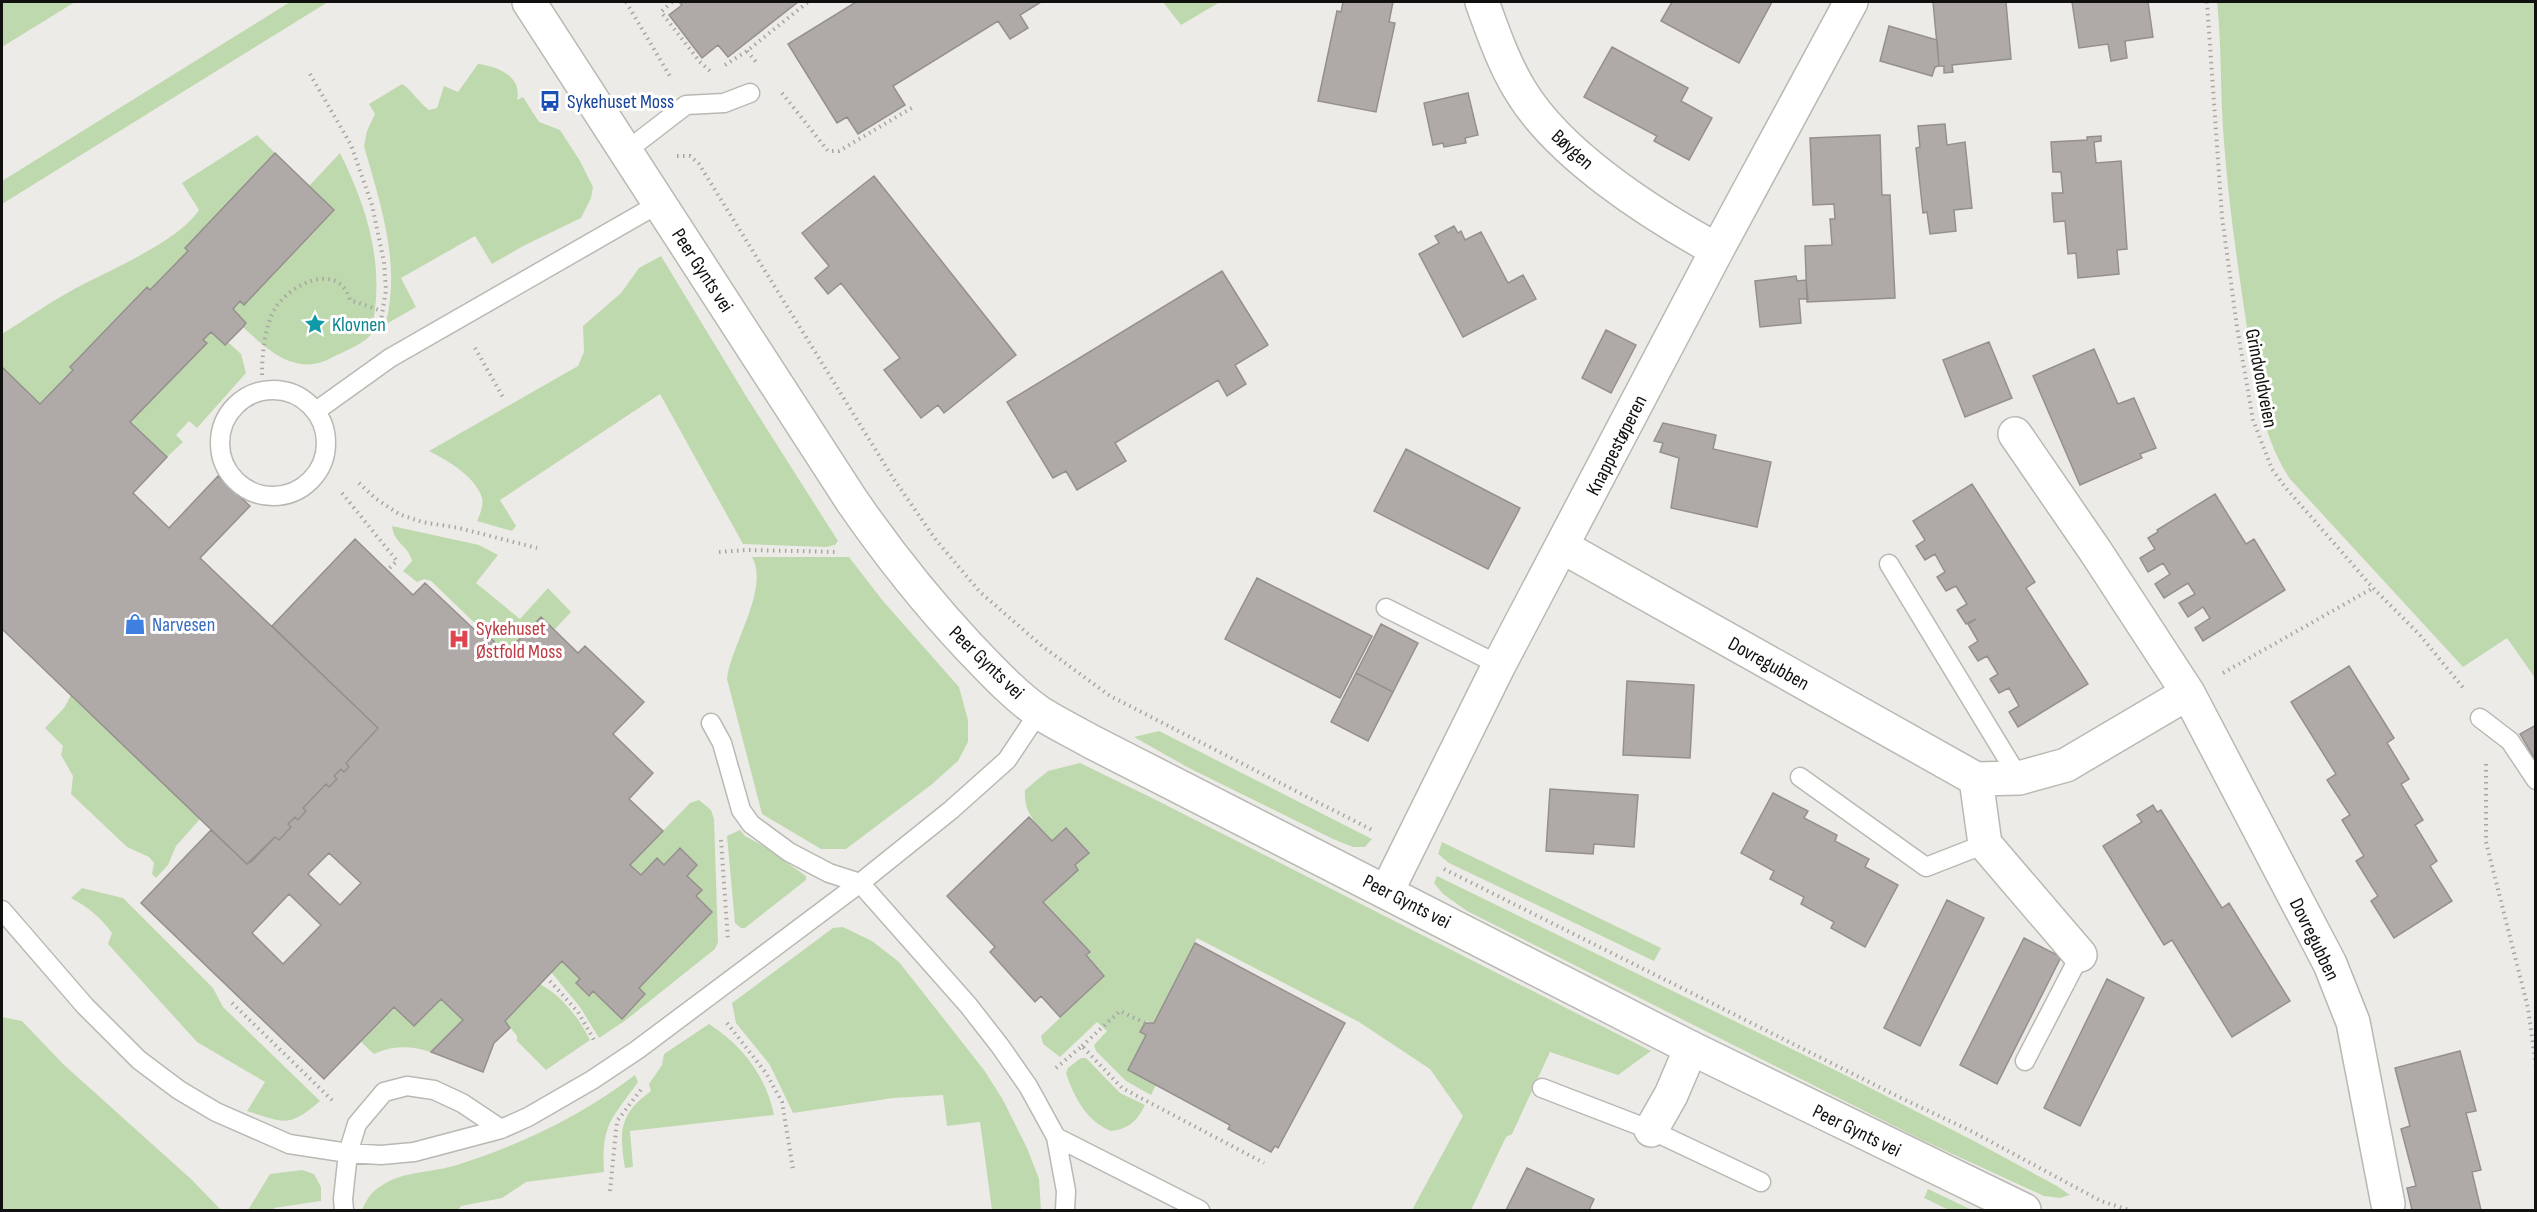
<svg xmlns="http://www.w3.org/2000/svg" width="2537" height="1212" viewBox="0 0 2537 1212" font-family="'Sofia Sans Condensed',sans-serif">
<rect width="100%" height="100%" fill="#edebe7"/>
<path fill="#bfd9ae" d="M2 2H75L2 47Z
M290 2H328L2 204V181Z
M1163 2H1220L1181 25Z
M2217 2H2535V678L2507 638 2463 667 2290 479C2261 434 2258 392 2249 341 2239 275 2229 209 2224 142 2220 95 2222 48 2217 2Z
M478 64C496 66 523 76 517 100L523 97 539 122 560 130 580 161 593 187 591 198 581 218 525 245 492 264 475 236 401 278 416 307 388 323 386 322C401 263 380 203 364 146L367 131 375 114 369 104 402 84C413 91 418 102 429 110L437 108 444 86 458 92Z
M257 135 275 153 185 248 188 251 150 290 146 287 70 367 73 370 40 404 2 367V334C26 319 50 302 76 288 110 270 179 241 199 210L182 183Z
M340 153C366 205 383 259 374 317 373 321 374 327 373 331 368 343 342 352 331 358 296 377 267 350 243 327L246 323 233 309 240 301 244 305 334 211 309 186Z
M661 256 746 396 838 541 835 545 826 547 743 544 660 394 500 500 516 526 512 531 477 521C480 514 484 506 482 498 476 477 447 460 429 451L578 366 584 352 583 326 621 293 639 268Z
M211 332 224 345 228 342 241 354 246 373 197 428 189 421 176 435 183 442 167 457 130 422 206 344 203 340Z
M392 526 479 545 498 555 476 583 520 619 548 588 571 612 554 630 506 653 431 581 424 579 417 582 403 571 412 561C409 546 394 544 392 526Z
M752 557H849L883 601 959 687 968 720V742L958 761 931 785 846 849H821L762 814 727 679C731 644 770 589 752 557Z
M71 695 200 819 176 846 168 865 156 878 152 874 154 863 149 857 127 847 71 794 73 776 61 755 63 746 45 728 64 708Z
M1159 731 1372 839 1365 847H1353L1333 839 1187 767 1134 737Z
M1080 763 1148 796 1651 1051 1618 1075 1550 1052 1512 1134 1506 1137 1471 1210H1412L1463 1116 1430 1069 1359 1022 1197 938 1154 1023 1146 1021 1141 1032 1146 1035 1156 1085 1151 1095 1126 1081 1096 1051 1094 1045 1107 1031 1097 1022 1060 1057 1043 1044 1041 1036 1104 976 1086 955 1089 952 1043 902 1078 870 1075 865 1089 853 1066 828 1052 841C1037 825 1023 813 1025 790L1048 771Z
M699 800 711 810 714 819 718 942 715 949 626 1020 599 1038 580 1007 551 972 562 961 580 979 576 984 588 996 593 991 622 1018 645 995 639 988 712 912 696 896 702 890 687 876 697 865 680 848 664 865 657 858 641 875 630 865 690 803Z
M740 830 745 836 760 844 806 876V880L745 928H741L735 923 727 836Z
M1442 842 1661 948 1654 961 1449 863 1438 854Z
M1437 876 1841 1073 1974 1141 2057 1186 2070 1195 2060 1198 2044 1196 1920 1139 1467 911 1443 894 1434 883Z
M82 888 123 898 213 988 223 1007 320 1101C289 1128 284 1123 247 1111L265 1082 197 1042 108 944 112 933C100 917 88 907 71 898Z
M843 927 872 941 899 962 984 1070 1003 1100 1027 1148 1039 1179 1041 1210H992L980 1122 947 1126 943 1095 893 1098 793 1113 770 1065 736 1023 732 1003 833 928Z
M540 984C562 996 579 1018 590 1040L546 1070 517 1041V1036L505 1021Z
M441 999 463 1020 431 1052C411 1046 394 1045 374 1054L361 1042 394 1007 414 1026Z
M2 1017 22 1021 63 1064 191 1179 221 1210H2Z
M709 1024C742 1045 766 1076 774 1115L630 1131 633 1167 625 1168C619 1132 619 1114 651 1091L649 1084 662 1065 664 1054Z
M1081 1058H1086L1120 1093 1145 1105C1137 1121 1129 1129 1111 1131 1086 1121 1074 1097 1066 1073L1068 1068Z
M635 1075 638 1082C612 1119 601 1124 604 1172L526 1182 502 1198 461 1206 458 1210H362C367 1199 371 1192 381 1186 404 1170 435 1173 460 1164 522 1144 583 1115 635 1075Z
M302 1170 314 1174 321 1187V1201L274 1208V1210H248L270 1174Z
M1928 1189 1972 1210H1949L1924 1198Z"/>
<path fill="#afaaa8" stroke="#95908e" stroke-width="1.5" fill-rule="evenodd" d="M679 2H798L728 57 718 45 702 58 669 15 682 5Z
M856 2H1041L1020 15 1028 28 1010 39 998 21 893 86 905 105 858 134 847 117 837 123 788 44Z
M1343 2H1393L1389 22 1395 23 1376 112 1318 101 1337 11 1341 12Z
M1672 2H1772L1739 63 1661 21Z
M1933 2H2006L2011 59 1952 65 1953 72 1944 73V66H1939Z
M2072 2H2148L2153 37 2125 41 2127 58 2111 61 2108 44 2079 48Z
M1889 26 1937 40 1939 66 1935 67 1932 76 1880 61Z
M1612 47 1688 88 1681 101 1712 118 1689 160 1654 141 1657 136 1584 97Z
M1468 93 1478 135 1465 138 1466 143 1444 147 1443 143 1433 145 1424 103Z
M1945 124 1947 145 1965 142 1972 208 1954 210 1956 231 1930 234 1927 212 1923 213 1916 148 1920 147 1918 126Z
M1880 135 1882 195H1890L1895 298 1807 302 1805 246 1832 245 1830 219H1835L1834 204 1813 205 1810 138Z
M2101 136V141L2094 142 2096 163 2121 161 2127 249 2117 250 2119 274 2078 278 2076 253 2068 254 2065 221 2054 222 2052 193H2063L2061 172H2053L2051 142 2087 140V137Z
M275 153 334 210 244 305 240 301 233 309 246 323 243 327 225 345 211 332 203 340 207 343 130 422 167 457 133 493 169 528 218 476 250 506 200 558 378 728 346 763 349 767 344 772 341 769 334 776 337 779 329 787 326 784 303 808 306 811 298 820 295 817 288 824 291 827 279 840 275 837 247 864 2 629V367L40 404 73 370 70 367 147 287 150 290 188 251 185 248Z
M874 176 1016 355 944 413 938 405 921 418 884 370 900 358 841 283 828 294 815 278 829 266 802 233Z
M1454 226 1458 233 1461 231 1465 240 1481 232 1508 283 1523 275 1536 299 1463 337 1419 254 1439 243 1435 236Z
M1222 271 1268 345 1235 365 1246 384 1227 396 1218 380 1115 443 1126 461 1077 490 1066 471 1053 478 1007 402Z
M1796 276 1797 281 1806 280 1808 299H1799L1801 323 1760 327 1755 281Z
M1606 330 1636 345 1611 393 1582 378Z
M1989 342 2012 398 1965 417 1943 360Z
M2094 349 2118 404 2134 398 2156 448 2140 454 2142 458 2080 485 2033 376Z
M1663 423 1716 435 1713 449 1771 462 1757 527 1671 508 1679 458 1660 452 1663 443 1654 441Z
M1406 449 1520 508 1488 569 1374 511Z
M1972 484 2035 582 2026 588 2088 684 2018 727 2009 712 2019 706 2009 688 1999 693 1990 679 1998 674 1987 656 1978 661 1969 647 1978 641 1968 624 1976 619 1966 624 1957 610 1967 604 1956 586 1946 591 1937 577 1945 572 1935 554 1925 560 1916 546 1925 540 1913 521Z
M2215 494 2246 544 2254 539 2285 590 2203 641 2195 628 2210 618 2203 607 2188 617 2179 603 2195 594 2188 583 2164 598 2155 584 2170 574 2163 563 2148 572 2140 558 2155 549 2148 538 2158 532 2157 530Z
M355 539 413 595 425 583 479 634 482 630 506 653 541 617 578 653 585 646 644 702 613 734 653 773 629 799 663 831 630 865 641 875 657 858 664 865 680 848 697 865 687 876 702 890 696 896 712 912 639 988 645 994 622 1019 593 991 589 996 576 983 580 979 562 961 505 1021 510 1028 494 1043 483 1072 431 1052 463 1020 441 999 414 1026 394 1007 324 1079 141 903 211 830 247 864 252 861 275 837 279 840 291 827 288 824 295 817 298 820 306 811 303 808 326 784 329 787 337 779 334 776 341 769 344 772 349 767 346 763 378 728 272 626ZM329 853 361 883 340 905 308 874ZM289 894 321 925 283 964 252 933Z
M1257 578 1372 636 1340 698 1225 639Z
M1381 624 1418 643 1393 692 1356 673Z
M2349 666 2394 738 2387 743 2409 779 2401 784 2423 820 2415 825 2437 861 2430 866 2452 901 2394 938 2371 901 2378 896 2356 861 2364 856 2342 820 2350 815 2327 780 2336 774 2291 702Z
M1356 673 1393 692 1368 741 1331 722Z
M1627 681 1694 685 1690 758 1623 755Z
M2536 725V761L2520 734Z
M1550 789 1638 795 1634 847 1594 844 1593 854 1546 851Z
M1773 793 1808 811 1804 818 1837 835 1835 841 1869 859 1865 867 1898 885 1865 947 1831 928 1834 922 1801 904 1804 897 1770 879 1774 871 1741 853Z
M2153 805 2157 812 2161 810 2222 908 2229 903 2290 1001 2232 1037 2172 940 2164 945 2103 846 2142 822 2137 815Z
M1029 817 1052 841 1066 828 1089 853 1075 865 1078 870 1043 902 1090 952 1086 955 1104 976 1060 1017 1041 996 1035 1002 990 952 995 947 947 896Z
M1947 900 1984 918 1920 1046 1884 1028Z
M2024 938 2061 957 1997 1084 1960 1065Z
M1195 943 1345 1023 1278 1148 1275 1146 1271 1152 1228 1129 1230 1125 1128 1070 1146 1035 1140 1032 1145 1023H1154Z
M2107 979 2144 998 2080 1126 2044 1108Z
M2460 1051 2476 1111 2466 1113 2481 1170 2472 1172 2481 1210H2412L2407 1188 2416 1186 2401 1129 2410 1126 2395 1068Z
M1527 1168 1594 1199 1589 1210H1506Z"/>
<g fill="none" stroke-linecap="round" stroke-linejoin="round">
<defs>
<path id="service" d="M625 152 686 105 724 103 750 93
M220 443a53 53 0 1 1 106 0a53 53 0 1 1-106 0Z
M316 411 390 358 660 203
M1889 564 2019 778
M1386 608 1499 665
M2480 718 2510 741 2536 780
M711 723 722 743 741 810 751 824 789 852 829 873 860 883 968 1005 1000 1046 1028 1086 1056 1137 1066 1191 1065 1210
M1800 777 1926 867 1985 844
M2 910 85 1006 139 1060 179 1090 216 1112 289 1144 348 1153 381 1155 414 1152 501 1129 528 1117 592 1080 637 1050 860 883 951 810 1007 760 1039 712
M2025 1061 2080 955
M1542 1088 1651 1130 1761 1182
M1056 1137 1200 1210
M344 1210 343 1199 348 1153 357 1124 384 1092 407 1086 434 1090 462 1103 501 1129"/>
<path id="minor" d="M1482 2C1493 32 1503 62 1520 90 1559 155 1651 214 1717 250
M2015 434 2096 552 2188 693 2330 964 2353 1022 2388 1204
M1563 547 1976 779 1985 844 2080 955
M1976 779 2019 778 2066 765 2188 693
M1387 891 1499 665 1717 250 1851 2
M1651 1130 1671 1095 1691 1048"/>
<path id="tertiary" d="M529 2 852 501C888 553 926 601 969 647 991 670 1014 695 1040 713 1056 723 1074 732 1092 742L1691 1048 2024 1210"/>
</defs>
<use href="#service" stroke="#b9b8b3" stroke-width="21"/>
<use href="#minor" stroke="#b9b8b3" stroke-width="36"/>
<use href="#tertiary" stroke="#b9b8b3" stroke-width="36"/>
<path stroke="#a8a6a3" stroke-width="4" stroke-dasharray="1.5 4.5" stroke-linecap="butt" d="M626 2 671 78
M672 2 661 12 700 62 710 71
M2207 2 2222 217 2237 327 2253 420 2272 469 2285 487 2373 588 2419 634 2465 690
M747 51 756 62
M725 65 747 51 808 2
M310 74 351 145 372 205 384 262 386 290 380 326
M782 93 828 151H839L915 106
M677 156H690L699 164 893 478 936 540 980 592 1042 646 1110 696 1374 831
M475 348 504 399
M262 375C262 354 265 324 276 307 292 283 339 261 350 300L382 311
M359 483 375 498 399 514 422 522 459 528 537 548
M342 493 397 561 387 570
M719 552 748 550 839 552
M2223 673 2373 588
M2486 764V842L2528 1008 2536 1067
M721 840 728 940
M1444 869 1901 1098 1971 1131 2101 1201 2129 1210
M550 981 578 1012 594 1040
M232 1003 333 1101
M727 1023 766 1073 782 1102 793 1169
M1082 1046 1120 1011 1145 1023
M1056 1068 1082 1046 1122 1088 1264 1163
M610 1191 617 1121 643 1087"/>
<use href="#service" stroke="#fff" stroke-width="18"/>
<use href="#minor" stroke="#fff" stroke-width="33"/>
<use href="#tertiary" stroke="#fff" stroke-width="33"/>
</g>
<defs>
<symbol id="bus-bare" viewBox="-9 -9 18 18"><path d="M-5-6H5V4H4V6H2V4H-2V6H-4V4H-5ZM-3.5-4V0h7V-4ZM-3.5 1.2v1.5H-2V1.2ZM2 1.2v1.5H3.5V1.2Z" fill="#1a4fb4" stroke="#fff" stroke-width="2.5" paint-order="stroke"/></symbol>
<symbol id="sight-bare" viewBox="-9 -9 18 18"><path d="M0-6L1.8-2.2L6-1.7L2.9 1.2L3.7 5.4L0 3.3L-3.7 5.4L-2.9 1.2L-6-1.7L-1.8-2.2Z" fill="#0f9aa8" stroke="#fff" stroke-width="2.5" paint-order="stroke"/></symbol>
<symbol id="shop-bare" viewBox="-9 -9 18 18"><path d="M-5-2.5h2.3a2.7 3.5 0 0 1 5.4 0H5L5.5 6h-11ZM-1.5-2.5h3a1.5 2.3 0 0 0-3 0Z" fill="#3f7fe0" stroke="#fff" stroke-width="2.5" paint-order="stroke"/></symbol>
<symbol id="hospital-bare" viewBox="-9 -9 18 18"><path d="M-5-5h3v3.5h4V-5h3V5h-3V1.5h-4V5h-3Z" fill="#e0444e" stroke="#fff" stroke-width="2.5" paint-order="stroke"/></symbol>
</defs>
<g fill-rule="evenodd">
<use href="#bus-bare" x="535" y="86" width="30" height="30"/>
<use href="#sight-bare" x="300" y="309" width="30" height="30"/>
<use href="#shop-bare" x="120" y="609" width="30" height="30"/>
<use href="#hospital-bare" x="444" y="624" width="30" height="30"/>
</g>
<g text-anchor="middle" stroke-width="6" stroke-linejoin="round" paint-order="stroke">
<g font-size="20" fill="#164399" stroke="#fff" text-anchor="start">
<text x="567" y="108">Sykehuset Moss</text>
</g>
<g font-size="20" fill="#10100e" stroke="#fff">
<text transform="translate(1573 149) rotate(42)" y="7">Bøygen</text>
<text transform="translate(703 270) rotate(57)" y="7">Peer Gynts vei</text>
<text transform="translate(2262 378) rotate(79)" y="7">Grindvoldveien</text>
<text transform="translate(1616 445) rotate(-63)" y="7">Knappestøperen</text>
<text transform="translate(987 662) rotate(44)" y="7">Peer Gynts vei</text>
<text transform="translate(1769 663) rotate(29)" y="7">Dovregubben</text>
<text transform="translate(1407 901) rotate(27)" y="7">Peer Gynts vei</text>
<text transform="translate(2315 939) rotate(64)" y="7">Dovregubben</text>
<text transform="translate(1857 1130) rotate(26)" y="7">Peer Gynts vei</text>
</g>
<g font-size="20" fill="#0d838f" stroke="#fff" text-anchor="start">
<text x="332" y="331">Klovnen</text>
</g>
<g font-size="20" fill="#366cbe" stroke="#fff" text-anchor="start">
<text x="152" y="631">Narvesen</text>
</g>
<g font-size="20" fill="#be3a42" stroke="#fff" text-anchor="start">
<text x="476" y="635">Sykehuset<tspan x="476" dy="23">Østfold Moss</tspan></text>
</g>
</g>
<rect width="2537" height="1212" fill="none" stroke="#10100e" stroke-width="6"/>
</svg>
